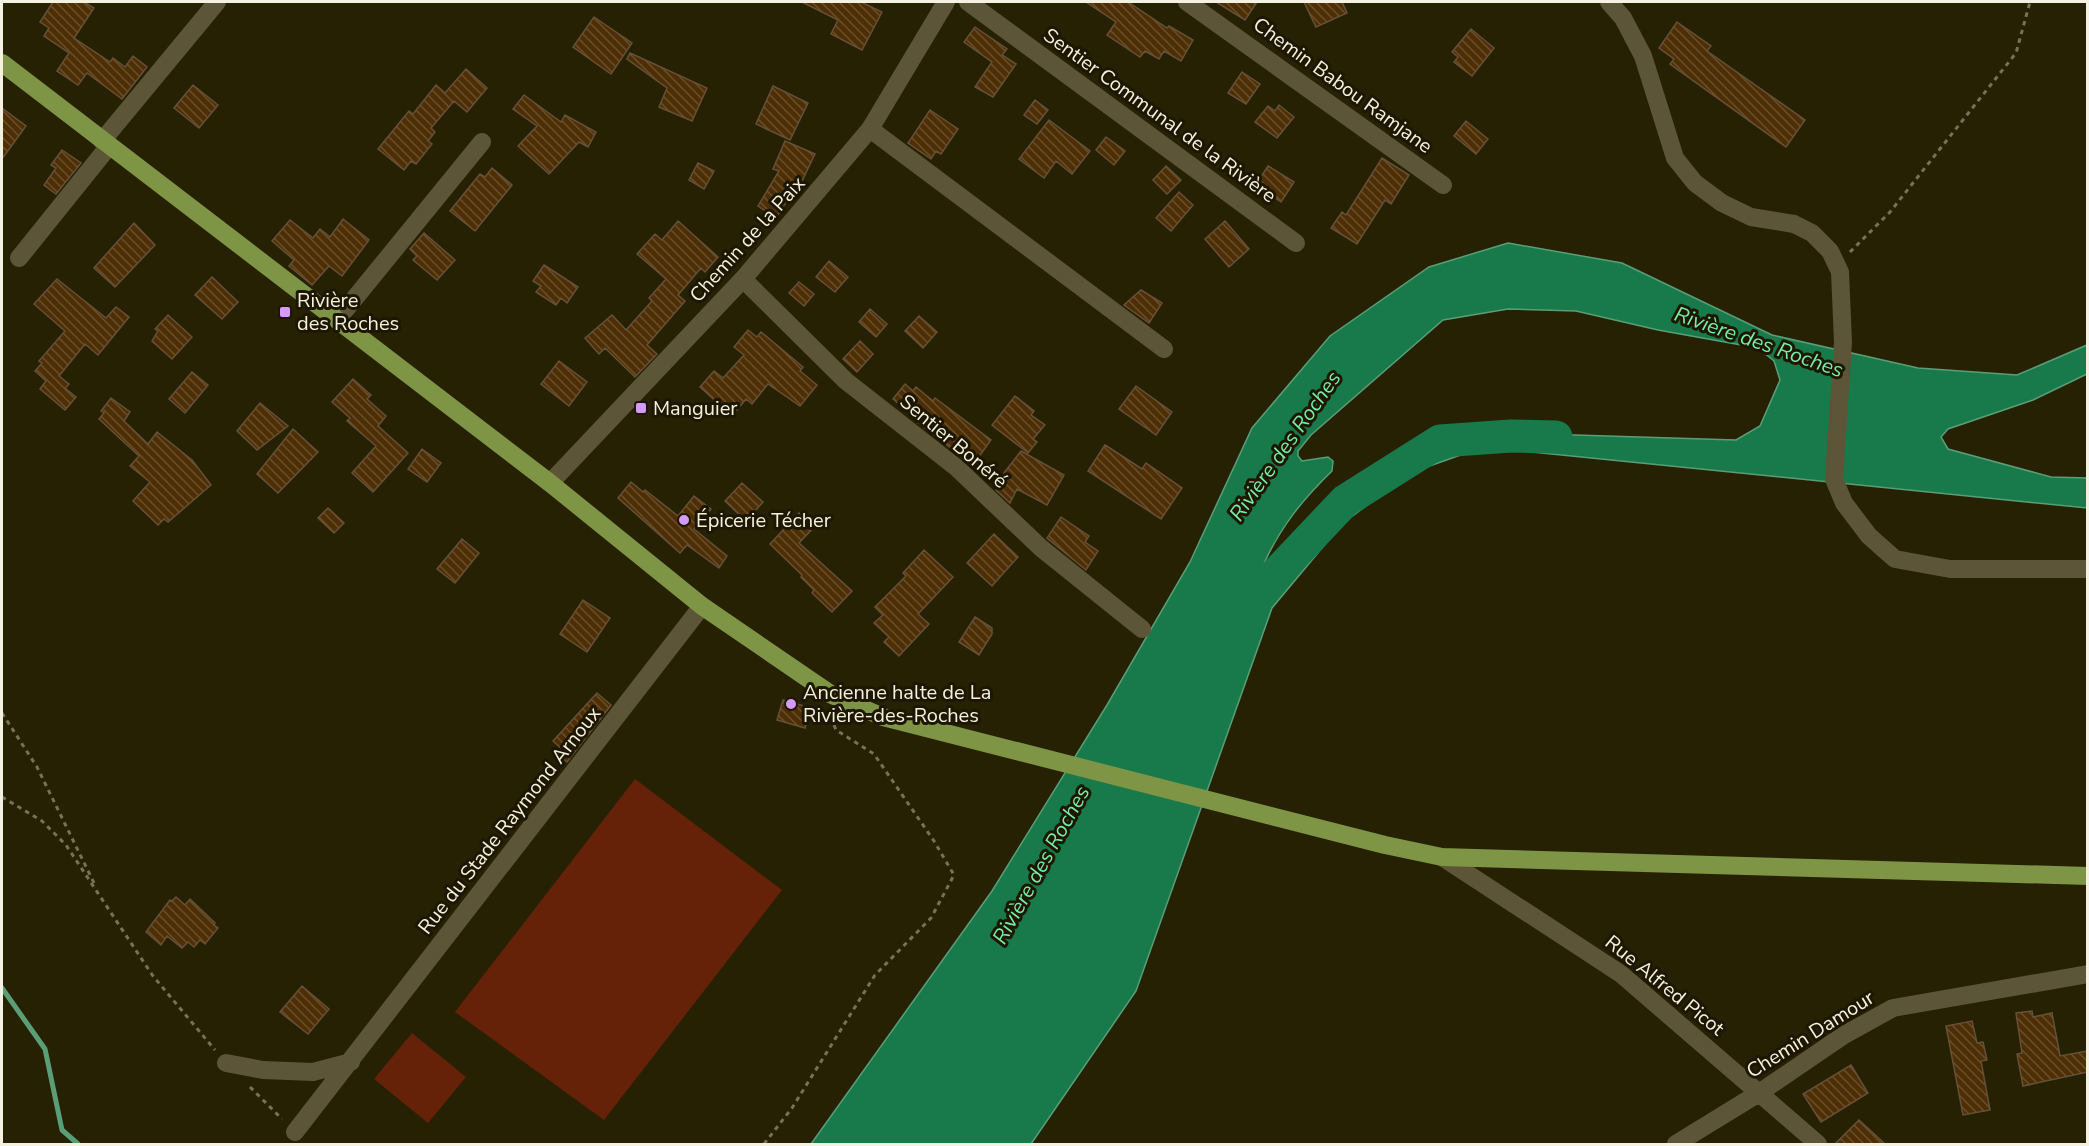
<svg xmlns="http://www.w3.org/2000/svg" width="2089" height="1146" viewBox="0 0 2089 1146" font-family="'Nunito Sans',sans-serif">
<defs>
<pattern id="building-back-hatch" width="6" height="6" patternUnits="userSpaceOnUse" patternTransform="scale(1.5)"><rect width="6" height="6" fill="#4e2f05"/><path d="M-1 5l2 2M0 0l6 6M5-1l2 2" fill="none" stroke="#684e29"/></pattern>
</defs>
<rect width="100%" height="100%" fill="#272103"/>
<path fill="#652208" d="M635 779 782 890 604 1120 455 1012Z
M412 1033 466 1077 428 1123 374 1079Z"/>
<path fill="#187a4a" stroke="#5a9e77" stroke-width="1.5" fill-rule="evenodd" d="M1508 243 1622 263 1772 335 1918 368 2017 375 2087 345V374L2033 400 1948 429 1941 437 1948 449 2051 477 2087 478V508L1483 447 1410 473 1342 524 1272 608 1136 991 1031 1144H811L992 891 1107 705 1190 562 1252 428 1330 336 1429 267ZM1508 309 1576 311 1658 330 1758 348 1774 361 1780 380 1760 426 1736 440 1543 434 1440 441 1379 473 1345 501 1278 575 1266 574 1262 568C1279 529 1301 501 1332 471L1333 461 1328 457 1302 461 1298 456V451L1311 435 1443 320Z"/>
<g fill="none" stroke-linecap="round" stroke-linejoin="round">
<path stroke="#5a9e77" stroke-width="5" d="M2 988 45 1049 62 1130 78 1144"/>
<path stroke="#187a4a" stroke-width="33" d="M1238 605 1273 577 1345 501 1440 441 1511 436 1556 437"/>
</g>
<path fill="url(#building-back-hatch)" stroke="#665039" stroke-width="1.5" d="M53 2H84L94 8 74 38 110 62 113 58 125 67 133 56 147 67 122 99 87 73 78 85 57 71 69 53 44 36 49 28 40 22Z
M802 2H861L882 12 862 50 831 34 838 20Z
M1086 2H1128L1167 28 1169 26 1193 40 1181 61 1164 51 1159 59 1145 51 1140 57 1107 35 1116 22Z
M1216 2H1257L1245 20Z
M1304 2H1342L1347 13 1316 27Z
M594 17 632 43 611 74 573 47Z
M1677 22 1711 46 1707 51 1805 120 1786 147 1670 64 1674 59 1659 48Z
M975 27 1007 49 1002 55 1016 64 993 97 975 87 992 62 964 42Z
M1471 29 1494 48 1472 76 1454 62 1458 57 1452 52Z
M630 53 707 88 692 121 659 107 667 88 627 59Z
M466 69 487 88 467 112 454 101 431 128 435 132 428 141 432 144 416 164 411 161 404 170 378 149 409 111 413 114 436 85 445 93Z
M1242 72 1260 84 1246 104 1228 93Z
M193 85 218 105 199 128 174 108Z
M773 86 808 103 790 140 756 124Z
M524 95 561 122 565 115 596 132 588 147 579 142 549 174 518 146 537 126 513 109Z
M1035 100 1048 110 1037 124 1024 115Z
M1279 105 1294 117 1277 138 1255 122 1268 106 1275 111Z
M2 108 26 126 2 159Z
M930 110 958 129 941 154 936 151 931 159 908 143Z
M1049 120 1090 151 1072 174 1056 161 1044 178 1019 159Z
M1466 121 1488 139 1476 154 1454 136Z
M1106 137 1125 151 1114 165 1096 150Z
M785 141 815 154 802 181 800 180 776 218 758 206 779 171 773 169Z
M62 150 81 163 56 194 44 185 56 168 51 165Z
M1382 158 1409 175 1391 204 1385 200 1357 244 1331 228 1342 212 1346 215Z
M698 163 714 171 704 189 689 180Z
M1166 166 1181 180 1167 194 1153 180Z
M1268 166 1294 182 1281 202 1271 195 1269 199 1253 189Z
M492 168 512 185 475 231 450 211 480 174 485 177Z
M1179 192 1193 205 1171 231 1156 218Z
M343 219 369 240 342 276 329 266 312 285 289 266 294 260 272 241 290 220 313 238 320 229 330 237Z
M678 221 718 257 705 272 701 268 678 295 685 301 647 345 657 354 635 377 605 348 599 354 585 338 612 315 626 330 652 301 649 298 666 279 637 254 655 234 662 240Z
M1225 221 1249 249 1229 267 1205 239Z
M134 223 155 245 115 287 94 268Z
M424 233 455 260 437 280 413 260 417 256 410 249Z
M829 261 848 277 835 292 816 277Z
M544 265 578 287 567 303 561 298 556 305 536 292 541 286 533 281Z
M212 277 238 302 222 319 195 295Z
M57 279 106 318 116 307 129 317 98 355 85 344 59 376 69 384 65 388 76 397 65 410 40 389 46 381 35 371 42 363 39 361 65 331 34 304Z
M799 282 814 294 804 306 789 293Z
M1141 290 1162 303 1149 323 1124 305Z
M870 309 887 324 876 337 859 322Z
M168 315 192 337 172 359 152 341 158 331 155 329Z
M919 316 937 332 923 348 905 331Z
M748 330 757 337 761 332 803 367 800 371 817 385 800 406 768 384 752 404 746 399 732 416 700 387 714 371 723 378 744 355 734 347Z
M860 341 873 354 857 372 843 359Z
M559 361 587 382 569 406 541 384Z
M192 372 208 385 185 413 169 399Z
M353 379 371 395 367 399 386 416 378 426 408 453 373 492 352 473 376 446 347 421 350 418 332 402Z
M905 384 913 391 916 387 933 401 935 398 991 440 973 465 917 422 918 420 893 399Z
M1136 386 1172 412 1156 435 1119 409Z
M1015 396 1034 411 1031 415 1045 425 1033 439 1037 442 1028 453 992 425Z
M111 398 130 412 124 421 148 444 157 432 192 460 211 485 168 522 164 519 158 525 133 501 150 482 130 466 139 456 99 419 104 413 101 411Z
M260 403 288 426 257 450 237 431Z
M293 429 318 452 278 493 257 474Z
M1105 445 1142 469 1146 463 1182 488 1161 519 1088 471Z
M422 449 441 463 427 482 408 469Z
M1021 451 1064 475 1047 505 1017 489 1010 503 996 490 1004 473Z
M631 482 643 492 645 490 678 516 694 496 711 509 694 529 727 556 719 568 687 545 680 553 618 498Z
M742 483 763 502 746 521 725 501Z
M328 508 344 523 334 533 318 518Z
M799 513 814 527 799 543 852 591 832 612 812 593 814 590 801 577 802 575 770 544Z
M1061 517 1089 536 1085 542 1098 551 1086 570 1047 538Z
M994 534 1018 557 992 586 967 563Z
M462 539 479 553 455 583 437 569Z
M924 550 953 577 918 614 929 624 899 656 884 642 889 637 874 623 883 615 875 607 906 576 903 573Z
M583 600 610 618 587 652 560 634Z
M975 617 992 628V634L979 655 959 642Z
M597 693 611 705 567 762 558 754 562 749 553 741Z
M783 700 811 708 805 728 777 720Z
M176 897 185 905 190 899 215 923 214 925 218 928 205 944 200 940 194 947 188 942 182 948 167 936 161 945 146 932 170 900 172 901Z
M302 986 329 1009 308 1034 280 1012Z
M2032 1011 2033 1017 2052 1013 2060 1056 2088 1051V1072L2023 1086 2017 1054 2022 1053 2016 1013Z
M1972 1021 1977 1043 1983 1042 1987 1060 1981 1061 1990 1110 1963 1115 1946 1026Z
M1851 1065 1868 1093 1821 1122 1803 1094Z
M1859 1120 1885 1144H1835Z"/>
<g fill="none" stroke-linecap="round" stroke-linejoin="round">
<path stroke="#777158" stroke-width="3" stroke-dasharray="4.5 4.5" stroke-linecap="butt" d="M1850 252 1890 212 2016 53 2030 2
M2 713 37 767 96 887
M2 797 42 821 66 845 153 976 215 1050
M250 1087 282 1119
M764 1144 792 1108 875 975 931 918 954 875 934 841 874 754 836 730 832 720 836 715"/>
<path stroke="#5c5537" stroke-width="18" d="M968 2 1296 243
M1187 2 1443 185
M1609 2 1623 18 1643 56 1675 158 1695 183 1722 203 1751 217 1794 224 1812 233 1830 251 1840 272 1843 342 1834 479 1844 503 1869 536 1895 559 1950 569H2088
M870 129 1164 349
M102 141 217 2
M19 258 109 146
M743 279 846 381 957 468 1041 548 1142 629
M337 320 482 142
M550 483 743 279 870 129 946 2
M1442 857 1621 974 1818 1144
M226 1063 263 1070 313 1072 351 1062
M295 1132 702 606
M1676 1144 1759 1093 1844 1035 1893 1008 2088 974"/>
<path stroke="#7f9546" stroke-width="18" d="M2 63 550 483 702 606 832 695 883 717 1385 845 1442 857 2088 876"/>
</g>
<g fill="#d59bfa" stroke="#1d1700" stroke-width="2">
<rect x="279" y="306" width="12" height="12" rx="3"/>
<rect x="635" y="402" width="12" height="12" rx="3"/>
<circle cx="684" cy="520" r="6"/>
<circle cx="791" cy="704" r="6"/>
</g>
<g text-anchor="middle" stroke-width="6" stroke-linejoin="round" paint-order="stroke">
<g font-size="20" fill="#f5f1e0" stroke="#1d1700">
<text transform="translate(1343 85) rotate(36)" y="7">Chemin Babou Ramjane</text>
<text transform="translate(1160 115) rotate(36)" y="7">Sentier Communal de la Rivière</text>
<text transform="translate(747 239) rotate(-48)" y="7">Chemin de la Paix</text>
<text transform="translate(954 441) rotate(40)" y="7">Sentier Bonéré</text>
<text transform="translate(509 820) rotate(-52)" y="7">Rue du Stade Raymond Arnoux</text>
<text transform="translate(1665 985) rotate(39)" y="7">Rue Alfred Picot</text>
<text transform="translate(1810 1034) rotate(-32)" y="7">Chemin Damour</text>
</g>
<g font-size="20" fill="#f5f1e0" stroke="#1d1700" text-anchor="start">
<text x="297" y="307">Rivière<tspan x="297" dy="23">des Roches</tspan></text>
<text x="653" y="415">Manguier</text>
<text x="696" y="527">Épicerie Técher</text>
<text x="803" y="699">Ancienne halte de La<tspan x="803" dy="23">Rivière-des-Roches</tspan></text>
</g>
<g font-size="21" font-style="italic" fill="#77eda8" stroke="#1d1700">
<text transform="translate(1759 342) rotate(19)" y="7">Rivière des Roches</text>
<text transform="translate(1285 446) rotate(-55)" y="7">Rivière des Roches</text>
<text transform="translate(1041 865) rotate(-61)" y="7">Rivière des Roches</text>
</g>
</g>
<rect width="2089" height="1146" fill="none" stroke="#f5f1e0" stroke-width="6"/>
</svg>
